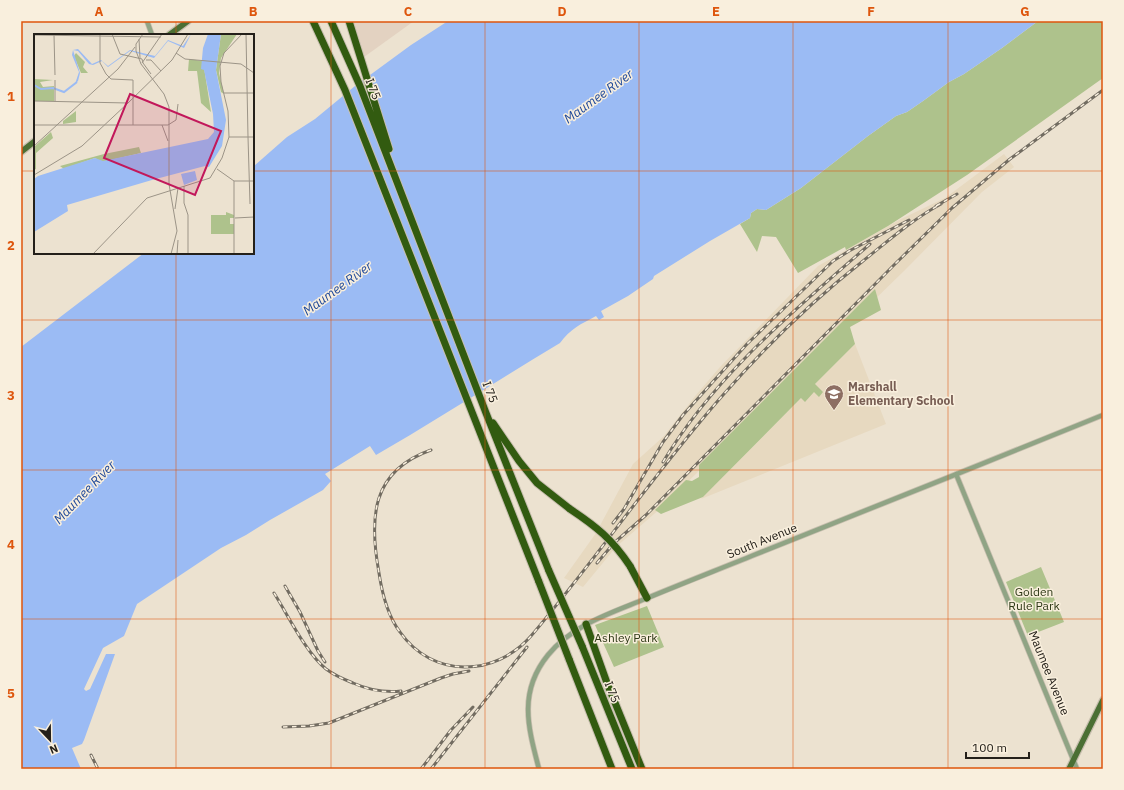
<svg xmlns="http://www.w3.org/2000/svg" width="1124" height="790" viewBox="0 0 1124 790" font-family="'IBM Plex Sans',sans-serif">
<rect width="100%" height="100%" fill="#ece2d0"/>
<path fill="#e3d2c1" d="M353 21H414L364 57Z"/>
<path fill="#e7d9c0" d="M1004 154 1014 167 982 192 905 270 661 508 616 547 583 587 564 578 596 533 633 464 664 436 696 395 720 367 818 266 899 220 945 198Z
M855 344 886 424 701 499 815 384Z"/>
<path fill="#aec28c" d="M1038 21H1103V78L967 175 888 226 846 250 845 247 798 273 776 237 762 236 757 252 740 224 750 218 751 213 757 209 766 210 801 188 868 136 896 116 907 112 923 101 949 82 964 74 1002 48Z
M875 289 881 310 850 327 855 344 815 384 823 392 819 397 814 392 805 402 801 398 703 497 661 514 655 510 686 480 692 481 699 477V465Z
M1041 567 1064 622 1028 636 1006 582Z
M647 606 664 647 614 667 595 625Z"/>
<path fill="#9bbbf4" d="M448 21H1038L1002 48 964 74 949 82 923 101 907 112 896 116 868 136 801 188 766 210 757 209 751 213 750 218 710 241 654 276 653 279 628 296 601 311 604 317 599 320 596 316C581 324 570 329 560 343 498 380 438 419 376 455L370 446 325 474 331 481 323 490 270 520 246 535 221 548 137 604 124 636 103 648 84 689 86 691 90 689 106 654H115L84 740 82 744 72 748 81 769H21V347L144 253H253V167L287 137 315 119 355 86 411 45Z"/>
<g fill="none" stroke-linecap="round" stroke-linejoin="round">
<defs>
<path id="minor" d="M147 21 152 35
M956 474 1077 769
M539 769C528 727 518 692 548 655 572 625 611 613 645 599 681 584 717 570 754 555 870 509 987 462 1103 415"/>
<path id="major" d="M169 35 188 21
M21 152 35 141
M1069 769 1103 700"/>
<path id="highway" d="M313 21 345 90 539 582
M331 21 360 86 486 413 549 571
M349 21 389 149
M493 423 519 461 537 483 570 509
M630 566 647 598
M586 624 607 683 642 769
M582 646 632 769
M569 659 612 769"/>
</defs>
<use href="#minor" stroke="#c8bfaf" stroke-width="6"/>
<use href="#major" stroke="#c8bfaf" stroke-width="8"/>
<use href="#highway" stroke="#c8bfaf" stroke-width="9"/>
<use href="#minor" stroke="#90a485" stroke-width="4.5"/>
<use href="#major" stroke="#4b6f34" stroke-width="5.5"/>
<use href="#highway" stroke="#325b10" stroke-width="7"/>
<defs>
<path id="rail" d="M936 206 957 194
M431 450C371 471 369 518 379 573 382 593 387 615 400 632 433 679 495 677 531 636 597 558 655 472 723 395 766 346 812 301 863 261 888 241 913 219 941 204
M663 462C715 375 795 310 870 244
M613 523 624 509 663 442 683 415 747 344 833 261 849 251 909 220
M597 563 614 543 646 515 894 265 952 208 1010 159 1103 90
M285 586 300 612 318 651 325 662
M274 593C288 615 306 653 326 669 334 675 343 679 353 683 369 690 383 693 401 691
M283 727 309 726 329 723 441 678 453 674 469 671
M91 755 98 769
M421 769 451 730 473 707
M431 769 527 647"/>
</defs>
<use href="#rail" stroke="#726c61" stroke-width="3"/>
<use href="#rail" stroke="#f9efdd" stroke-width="1.5" stroke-dasharray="4.5" stroke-linecap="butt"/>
<defs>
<path id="highway-bridge" d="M570 509C597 527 612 539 630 566
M549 571 582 646
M539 582 569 659"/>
</defs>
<use href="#highway-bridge" stroke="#c8bfaf" stroke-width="9" stroke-linecap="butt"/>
<use href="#highway-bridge" stroke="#325b10" stroke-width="7"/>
</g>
<path fill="none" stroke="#de560d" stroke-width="1" stroke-opacity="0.55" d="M176 21V35M331 21V769M485 21V769M639 21V769M793 21V769M948 21V769M21 171H35M253 171H1103M176 253V769M21 320H1103M21 470H1103M21 619H1103"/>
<defs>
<symbol id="school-pin" viewBox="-11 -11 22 30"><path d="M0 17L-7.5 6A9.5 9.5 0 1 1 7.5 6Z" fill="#8d6e63" stroke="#f9efdd"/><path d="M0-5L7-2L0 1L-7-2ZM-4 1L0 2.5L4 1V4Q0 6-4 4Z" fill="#fff"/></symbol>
</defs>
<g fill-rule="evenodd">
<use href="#school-pin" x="823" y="383" width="22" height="30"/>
</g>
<g text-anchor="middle" stroke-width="3" stroke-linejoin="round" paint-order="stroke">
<g font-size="12" fill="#24201a" stroke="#f9efdd">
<text transform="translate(373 89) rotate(68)" y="4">I 75</text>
<text transform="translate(490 392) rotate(69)" y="4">I 75</text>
<text transform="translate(762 541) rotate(-22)" y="4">South Avenue</text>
<text transform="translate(1049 673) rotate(68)" y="4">Maumee Avenue</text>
<text transform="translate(612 692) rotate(68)" y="4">I 75</text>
</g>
<g font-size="12" font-weight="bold" fill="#785e54" stroke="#f9efdd" text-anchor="start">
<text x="848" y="391">Marshall<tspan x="848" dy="14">Elementary School</tspan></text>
</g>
<g font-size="12" fill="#2e3917" stroke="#f9efdd">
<text x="1034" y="596">Golden<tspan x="1034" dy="14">Rule Park</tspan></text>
<text x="626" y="642">Ashley Park</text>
</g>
<g font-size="13" font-style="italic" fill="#1e489a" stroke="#f9efdd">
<text transform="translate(598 96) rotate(-36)" y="5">Maumee River</text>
<text transform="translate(337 288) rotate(-36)" y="5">Maumee River</text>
<text transform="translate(84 492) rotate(-46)" y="5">Maumee River</text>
</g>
</g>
<g transform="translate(34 34)">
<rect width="220" height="220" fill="#ece2d0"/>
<path d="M187 0H203L187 24 185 39 190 60 187 58 182 36ZM42 19 51 28 49 33 54 39H47L40 22ZM155 25 169 27 177 78 167 69 163 37H154ZM0 45 19 46 6 48 9 53 20 52V67H0ZM42 77V88L29 90V87ZM17 98 19 104 2 119V135L0 136V113ZM105 113 107 119 68 128 61 124 30 135 26 132 70 120ZM192 178 200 181V184H196V190H200V200H177V181H192Z" fill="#aec28c"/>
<path d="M157 0 150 14 134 7 120 24 96 17 74 33 68 27 59 31 55 30 44 17 39 16 46 39 44 47 41 50 45 38 38 21 39 16 44 15 58 30 67 26 74 32 96 16 121 22 134 6 149 12ZM174 0H187L182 36 192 86 188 112 175 133 171 132 118 146 33 171 34 177 0 198V145L4 142 61 124 69 127 174 105 180 98 179 80 170 36 167 35 169 14ZM161 137 163 146 150 151 147 140Z" fill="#9bbbf4"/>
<path fill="none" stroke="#9bbbf4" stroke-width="2" d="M0 51 7 55 19 54 30 58 43 48"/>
<path fill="none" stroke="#9c9487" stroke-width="1" d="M66 0V29L72 40 77 45 99 46M78 0 86 20 108 25 109 29M109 0 102 10V17L107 30 130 60 135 73V150L143 197 137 220M0 1 127 3M20 1 21 41M105 5 106 24M142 19 151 25 207 30 220 39M112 26H117L127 37M138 26 154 0M108 29 128 0M109 29 117 40M190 59H220M0 67 94 69 138 26M21 68V46M0 91H134L142 86 144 70M99 91V46M128 91 134 107M195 103 194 77 187 48 186 32 190 19 208 0M0 112 84 35 101 13M183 135 200 147H220M0 141 48 112 94 69M200 147V220M150 152V169L154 181V220M216 170 214 103H220M141 175 144 154M201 184 220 183M59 220 113 164 176 144 188 124 195 103H214L212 0M143 220 144 206"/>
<path fill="#c2185b" fill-opacity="0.15" stroke="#c2185b" stroke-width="2" d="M96 60 187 97 161 161 70 124Z"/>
<rect width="220" height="220" fill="none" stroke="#24201a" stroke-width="2"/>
</g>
<rect width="1124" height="790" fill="none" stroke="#f9efdd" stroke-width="44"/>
<g transform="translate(50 740) rotate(158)" stroke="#f9efdd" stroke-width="3" paint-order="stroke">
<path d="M0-3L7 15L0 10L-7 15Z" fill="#24201a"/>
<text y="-6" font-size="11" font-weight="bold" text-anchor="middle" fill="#24201a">N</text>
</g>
<path d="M966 752v6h63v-6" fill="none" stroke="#24201a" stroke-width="2"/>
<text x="972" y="752" font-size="12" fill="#24201a" stroke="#f9efdd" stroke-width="3" paint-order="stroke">100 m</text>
<rect x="22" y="22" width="1080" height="746" fill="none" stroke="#de560d" stroke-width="1.5"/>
<g font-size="13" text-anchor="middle" font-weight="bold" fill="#de560d">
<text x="99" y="16">A</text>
<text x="253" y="16">B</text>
<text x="408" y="16">C</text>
<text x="562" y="16">D</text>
<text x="716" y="16">E</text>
<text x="871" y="16">F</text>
<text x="1025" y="16">G</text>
<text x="11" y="101">1</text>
<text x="11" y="250">2</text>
<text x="11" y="400">3</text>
<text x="11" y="549">4</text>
<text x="11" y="698">5</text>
</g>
</svg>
